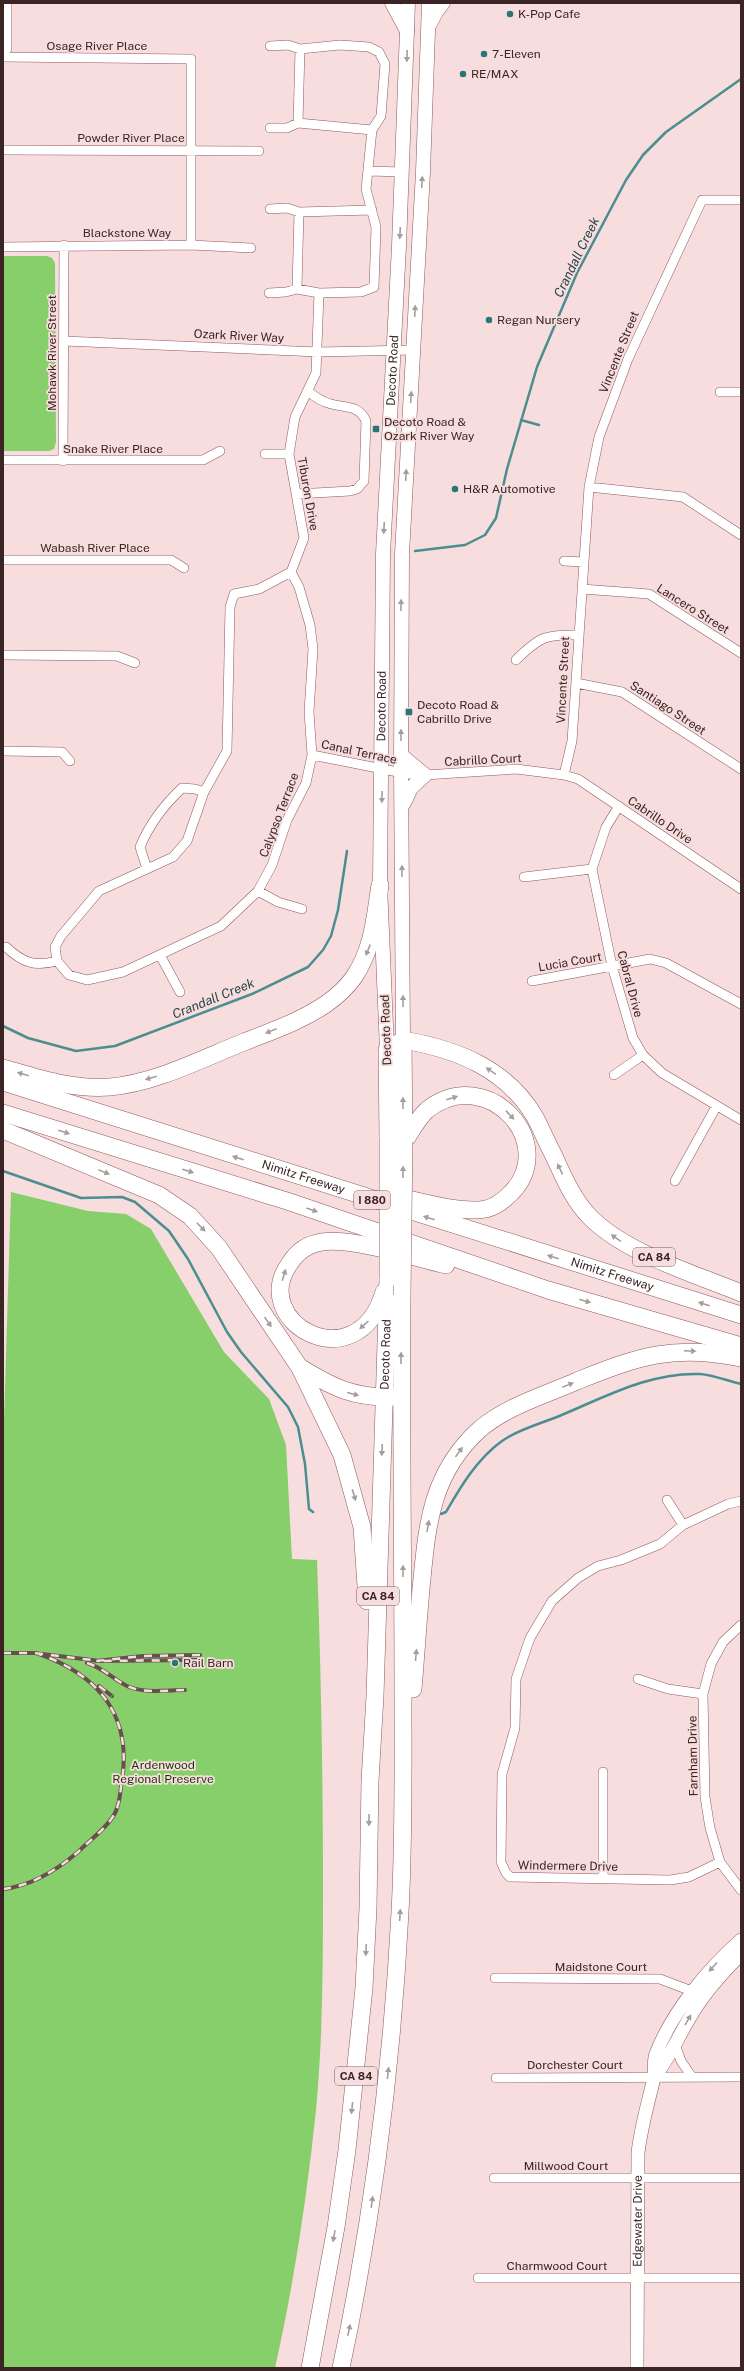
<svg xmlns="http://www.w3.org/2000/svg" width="744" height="2371" viewBox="0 0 744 2371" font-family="'Public Sans',sans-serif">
<rect width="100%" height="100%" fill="#f7dddd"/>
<path fill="#86cf6a" d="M3 256H47L52 258 55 263 56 442 54 449 49 451H3Z
M11 1192 88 1211 126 1214 151 1229 224 1352 269 1399 286 1445 292 1559 317 1560C321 1669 323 1777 323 1886 323 1961 323 2036 316 2110 307 2197 294 2283 275 2368H3V1454Z"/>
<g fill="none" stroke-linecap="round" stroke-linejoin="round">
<path stroke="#4c8e90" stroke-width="2.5" d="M521 420 539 425
M415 551 465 545 485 535 496 518 507 469 537 367 577 273 626 180 643 155 666 132 741 79
M3 1026 28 1038 76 1051 115 1046 252 994 308 967 323 950 331 936 338 910 347 851
M3 1171 81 1198 122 1197 135 1202 169 1231 188 1259 227 1332 241 1352 288 1407 298 1427 305 1464 309 1509 313 1512
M441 1514 446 1512C461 1486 477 1459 502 1441 520 1428 544 1423 564 1414 607 1396 651 1372 700 1374 713 1375 728 1381 741 1384"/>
<defs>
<path id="street" d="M270 46 288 45 300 49 340 45 369 47 379 52 385 64 381 116 372 130 366 189 376 227 374 287 361 292 319 293 316 373 295 417 289 454 304 538 291 572
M3 54 7 49V3
M3 57 191 59V245
M298 123 300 49
M270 128H287L298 123 372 130
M3 150 259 151
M369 171 402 172
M270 209 287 208 299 212 372 210
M3 247 191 245 251 248
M297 289 299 212
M269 293 286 292 297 289 319 293
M64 341 318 352 413 350
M720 392H741
M265 454H289
M3 460H203L220 451
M63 461 64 245
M589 487 683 497 741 535
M297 494 350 491 357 489 364 481 366 421C359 405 346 408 331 404 323 402 316 398 309 392
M3 560H171L184 568
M564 561 584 562
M291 572 299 587 310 625 313 649 309 712 312 755 306 783 287 820 272 865 258 891 221 926 123 972 87 980 69 975 57 961 55 947 61 936 99 891 173 857 187 841 204 792 227 751 230 607 234 594 259 589Z
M582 589 649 594 741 653
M3 655 117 656 135 663
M516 660C539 637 546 634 578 635
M576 683 622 692 741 769
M3 751 62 752 70 761
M312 755 408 774 425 775 516 769 564 775 578 779 741 889
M564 775 572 741 589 487 599 437 628 359 702 200H741
M619 806 606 827 592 869 612 966 633 1038 643 1055 662 1073 741 1120
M147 869 140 847C149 825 164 805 182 788L195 789 204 792
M524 877 592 869
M258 891 278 902 302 909
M6 947C23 963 35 967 57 961
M160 955 180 992
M532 981 650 959 666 963 741 1004
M614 1075 643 1055
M675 1181 716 1107
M667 1500 683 1525
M741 1625 723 1642 711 1664 703 1694 705 1797 710 1828 720 1862 741 1890
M638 1679 668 1689 703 1694
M603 1772V1878
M720 1862 689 1877 670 1880 510 1877 506 1873 501 1862 502 1774 515 1728 516 1679 530 1638 552 1601 578 1578 598 1566 621 1560 660 1544 683 1525 728 1504 741 1501
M495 1978 660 1979 697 1993
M675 2044 681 2061 692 2077
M496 2078 741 2077
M494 2178H741
M478 2278H741"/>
<g id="secondary">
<path d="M654 2077C669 2059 677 2039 689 2019 702 1995 722 1973 741 1954"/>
<path id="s1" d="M637 2368 638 2153C641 2127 648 2103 654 2078 655 2071 653 2061 656 2054 672 2012 708 1969 741 1940"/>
</g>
<g id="primary">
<path d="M392 3 407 31"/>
<path d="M430 24 436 12 443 3"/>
<path d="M402 756 425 775 411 788 404 803"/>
<path d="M403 1040 401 765 402 554 423 172 429 3"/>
<path id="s2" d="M387 1050 380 885 383 554 399 246 408 3"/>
</g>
<g id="highway">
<path d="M403 1040 404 1142"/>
<path d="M3 1068C38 1078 73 1090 110 1087 156 1083 201 1059 244 1042 272 1031 301 1021 326 1004 336 997 347 987 354 977 373 949 375 917 380 885"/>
<path id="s3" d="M3 1082 741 1315"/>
<path d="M3 1113 287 1201 548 1290 741 1346"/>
<path d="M3 1130 159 1195 190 1216 219 1248 300 1368 342 1455 362 1527 367 1601"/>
<path d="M388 1138 387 1050 403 1040C456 1049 506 1068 535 1117 541 1128 546 1141 552 1152 563 1175 572 1199 590 1217 625 1253 695 1274 741 1293"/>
<path d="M390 1195C417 1200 458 1214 486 1209 494 1207 503 1201 509 1195 562 1145 488 1062 427 1110 418 1118 411 1132 404 1142"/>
<path d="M384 1292C357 1383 247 1322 290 1263 297 1252 308 1244 322 1242 352 1237 415 1258 446 1265"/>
<path d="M301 1368C334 1388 354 1398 394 1397"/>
<path d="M413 1689C416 1655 418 1622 421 1589 427 1527 430 1474 480 1429 507 1406 545 1395 577 1381 639 1356 674 1344 741 1358"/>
<path id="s4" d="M310 2368 336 2227 347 2150 364 1988 368 1908 370 1781 375 1696 388 1279"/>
<path d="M341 2368C373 2218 392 2066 400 1912 404 1840 403 1768 403 1696 403 1562 401 1429 402 1295"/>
</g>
</defs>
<use href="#street" stroke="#8f585a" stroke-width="10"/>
<use href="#secondary" stroke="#8f585a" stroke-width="14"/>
<use href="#primary" stroke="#8f585a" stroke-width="15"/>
<use href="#highway" stroke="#8f585a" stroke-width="18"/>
<use href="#street" stroke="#fff" stroke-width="9"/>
<use href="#secondary" stroke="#fff" stroke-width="13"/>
<use href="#primary" stroke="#fff" stroke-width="14"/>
<use href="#highway" stroke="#fff" stroke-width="17"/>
<defs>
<path id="rail" d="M3 1653H34L100 1661
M200 1655 143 1656 96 1661 200 1660
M87 1663C102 1667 113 1679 127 1686 144 1694 167 1690 185 1690
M99 1686 112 1696
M3 1889C31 1886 57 1870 78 1852 89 1841 103 1831 112 1818 120 1807 120 1792 122 1780 132 1715 98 1675 39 1654"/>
</defs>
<use href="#rail" stroke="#674f4f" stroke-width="4"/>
<use href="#rail" stroke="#f7dddd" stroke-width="2.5" stroke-dasharray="8" stroke-linecap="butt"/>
<defs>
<path id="highway-bridge" d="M388 1279V1138
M402 1295 404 1142"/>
</defs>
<use href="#highway-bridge" stroke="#8f585a" stroke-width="18" stroke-linecap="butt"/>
<use href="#highway-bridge" stroke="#fff" stroke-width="17"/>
</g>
<defs><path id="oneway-solid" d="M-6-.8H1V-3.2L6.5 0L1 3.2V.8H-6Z"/></defs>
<g fill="#a79c9c">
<use href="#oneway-solid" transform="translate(407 56) rotate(92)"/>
<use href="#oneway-solid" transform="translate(422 182) rotate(-87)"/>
<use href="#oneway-solid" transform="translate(400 233) rotate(93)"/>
<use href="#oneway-solid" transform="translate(415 311) rotate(-87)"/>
<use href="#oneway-solid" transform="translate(411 397) rotate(-86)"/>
<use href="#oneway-solid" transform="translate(406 475) rotate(-87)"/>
<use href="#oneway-solid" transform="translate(384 528) rotate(93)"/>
<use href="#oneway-solid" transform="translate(401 605) rotate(-89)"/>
<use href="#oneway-solid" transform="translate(401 735) rotate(-90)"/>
<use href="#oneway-solid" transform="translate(382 797) rotate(91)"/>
<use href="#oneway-solid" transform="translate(402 871) rotate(-90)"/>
<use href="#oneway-solid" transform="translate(368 950) rotate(112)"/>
<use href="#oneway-solid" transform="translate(403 1001) rotate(-90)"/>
<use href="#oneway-solid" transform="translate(271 1031) rotate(158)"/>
<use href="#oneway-solid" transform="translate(491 1071) rotate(-146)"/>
<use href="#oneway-solid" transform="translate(23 1074) rotate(-164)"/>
<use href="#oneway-solid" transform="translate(151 1078) rotate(164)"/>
<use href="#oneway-solid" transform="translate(452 1098) rotate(-17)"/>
<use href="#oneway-solid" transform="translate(403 1103) rotate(-90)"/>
<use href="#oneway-solid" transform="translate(510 1115) rotate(47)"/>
<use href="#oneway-solid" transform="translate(64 1132) rotate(17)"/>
<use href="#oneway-solid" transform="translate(238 1158) rotate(-162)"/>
<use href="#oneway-solid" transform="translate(560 1169) rotate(-116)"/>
<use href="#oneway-solid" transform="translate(188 1171) rotate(17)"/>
<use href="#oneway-solid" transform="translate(104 1172) rotate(22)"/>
<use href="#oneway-solid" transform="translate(403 1172) rotate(-89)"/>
<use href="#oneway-solid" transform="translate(312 1210) rotate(19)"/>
<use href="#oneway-solid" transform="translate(429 1218) rotate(-163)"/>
<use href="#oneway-solid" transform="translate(201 1227) rotate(46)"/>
<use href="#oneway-solid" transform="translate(616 1238) rotate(-145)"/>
<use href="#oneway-solid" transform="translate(553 1257) rotate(-163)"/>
<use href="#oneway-solid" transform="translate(284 1275) rotate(-73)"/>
<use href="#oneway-solid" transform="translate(585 1301) rotate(16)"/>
<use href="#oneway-solid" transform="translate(704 1304) rotate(-163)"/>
<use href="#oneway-solid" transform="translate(268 1322) rotate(55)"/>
<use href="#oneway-solid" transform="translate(364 1325) rotate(138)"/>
<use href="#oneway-solid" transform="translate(690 1351) rotate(2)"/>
<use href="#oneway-solid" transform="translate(401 1358) rotate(-90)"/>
<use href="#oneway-solid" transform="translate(568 1385) rotate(-22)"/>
<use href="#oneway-solid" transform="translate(353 1394) rotate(15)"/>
<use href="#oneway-solid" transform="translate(382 1450) rotate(92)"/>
<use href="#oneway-solid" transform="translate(459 1452) rotate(-54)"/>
<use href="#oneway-solid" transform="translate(354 1495) rotate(73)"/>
<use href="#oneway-solid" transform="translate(428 1526) rotate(-80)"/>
<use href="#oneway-solid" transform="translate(403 1571) rotate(-90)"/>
<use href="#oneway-solid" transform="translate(416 1655) rotate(-85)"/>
<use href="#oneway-solid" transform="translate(369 1820) rotate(91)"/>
<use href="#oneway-solid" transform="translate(400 1915) rotate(-87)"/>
<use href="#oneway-solid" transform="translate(366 1950) rotate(93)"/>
<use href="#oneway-solid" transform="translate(713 1967) rotate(132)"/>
<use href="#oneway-solid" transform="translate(688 2020) rotate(-60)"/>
<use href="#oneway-solid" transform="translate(388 2073) rotate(-84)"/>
<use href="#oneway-solid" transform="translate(352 2108) rotate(96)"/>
<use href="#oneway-solid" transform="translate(372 2202) rotate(-82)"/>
<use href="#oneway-solid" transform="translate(334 2236) rotate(100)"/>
<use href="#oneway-solid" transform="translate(349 2330) rotate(-78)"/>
</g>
<g fill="#2a7576" stroke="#f7dddd" stroke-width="1.5">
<circle cx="510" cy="14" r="4"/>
<circle cx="484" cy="54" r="4"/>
<circle cx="463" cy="74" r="4"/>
<circle cx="489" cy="320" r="4"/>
<rect x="372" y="425" width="8" height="8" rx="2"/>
<circle cx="455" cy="489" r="4"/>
<rect x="405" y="708" width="8" height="8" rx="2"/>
<circle cx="175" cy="1663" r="4"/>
</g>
<g text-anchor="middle" stroke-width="3.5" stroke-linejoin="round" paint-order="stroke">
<g fill="#f7dddd" stroke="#735c5c" stroke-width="1">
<rect x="354" y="1191" width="36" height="18" rx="3"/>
<rect x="633" y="1248" width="42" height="18" rx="3"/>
<rect x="357" y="1587" width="42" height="18" rx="3"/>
<rect x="335" y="2067" width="42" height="18" rx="3"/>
</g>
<g font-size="11" font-weight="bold" fill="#3b2424">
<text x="372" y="1204">I 880</text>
<text x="654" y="1261">CA 84</text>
<text x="378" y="1600">CA 84</text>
<text x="356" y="2080">CA 84</text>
</g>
<g font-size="12" fill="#3b2424" stroke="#f7dddd" text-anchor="start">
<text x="518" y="18">K-Pop Cafe</text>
<text x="492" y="58">7-Eleven</text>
<text x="471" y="78">RE/MAX</text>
<text x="497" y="324">Regan Nursery</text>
<text x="384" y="426">Decoto Road &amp;<tspan x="384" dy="14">Ozark River Way</tspan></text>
<text x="463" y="493">H&amp;R Automotive</text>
<text x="417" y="709">Decoto Road &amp;<tspan x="417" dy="14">Cabrillo Drive</tspan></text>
<text x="183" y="1667">Rail Barn</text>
</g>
<g font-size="12" fill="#3b2424" stroke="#f7dddd">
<text x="97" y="50">Osage River Place</text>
<text x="131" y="142">Powder River Place</text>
<text x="127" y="237">Blackstone Way</text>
<text transform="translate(239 336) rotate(3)" y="4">Ozark River Way</text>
<text transform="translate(619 352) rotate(-68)" y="4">Vincente Street</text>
<text transform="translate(52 353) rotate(-90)" y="4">Mohawk River Street</text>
<text dy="4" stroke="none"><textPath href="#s2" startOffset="680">Decoto Road</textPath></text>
<text x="113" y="453">Snake River Place</text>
<text transform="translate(308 494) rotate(80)" y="4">Tiburon Drive</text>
<text x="95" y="552">Wabash River Place</text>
<text transform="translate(693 609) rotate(32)" y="4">Lancero Street</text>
<text transform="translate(563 680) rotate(-87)" y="4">Vincente Street</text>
<text dy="4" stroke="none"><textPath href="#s2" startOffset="344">Decoto Road</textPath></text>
<text transform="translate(668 708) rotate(33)" y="4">Santiago Street</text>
<text transform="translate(359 752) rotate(12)" y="4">Canal Terrace</text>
<text transform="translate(483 760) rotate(-3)" y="4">Cabrillo Court</text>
<text transform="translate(279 815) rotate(-69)" y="4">Calypso Terrace</text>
<text transform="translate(660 820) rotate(34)" y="4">Cabrillo Drive</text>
<text transform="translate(570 962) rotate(-10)" y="4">Lucia Court</text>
<text transform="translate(630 984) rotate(75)" y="4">Cabral Drive</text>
<text transform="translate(386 1030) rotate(-92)" y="4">Decoto Road</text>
<text dy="4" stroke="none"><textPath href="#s3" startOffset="315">Nimitz Freeway</textPath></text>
<text dy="4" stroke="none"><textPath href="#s3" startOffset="639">Nimitz Freeway</textPath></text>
<text dy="4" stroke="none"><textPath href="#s4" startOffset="1018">Decoto Road</textPath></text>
<text transform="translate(693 1756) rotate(-91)" y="4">Farnham Drive</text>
<text transform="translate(568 1866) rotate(1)" y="4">Windermere Drive</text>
<text x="601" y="1971">Maidstone Court</text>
<text x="575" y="2069">Dorchester Court</text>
<text x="566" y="2170">Millwood Court</text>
<text dy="4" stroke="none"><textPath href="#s1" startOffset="147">Edgewater Drive</textPath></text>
<text x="557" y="2270">Charmwood Court</text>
</g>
<g font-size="12" fill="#18350a" stroke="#f7dddd">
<text x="163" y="1769">Ardenwood<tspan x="163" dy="14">Regional Preserve</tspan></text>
</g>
<g font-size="13" font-style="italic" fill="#264647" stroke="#f7dddd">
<text transform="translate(576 257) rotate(-64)" y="5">Crandall Creek</text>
<text transform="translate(213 998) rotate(-22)" y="5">Crandall Creek</text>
</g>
</g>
<rect width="744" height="2371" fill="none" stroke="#3b2424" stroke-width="8"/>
</svg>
